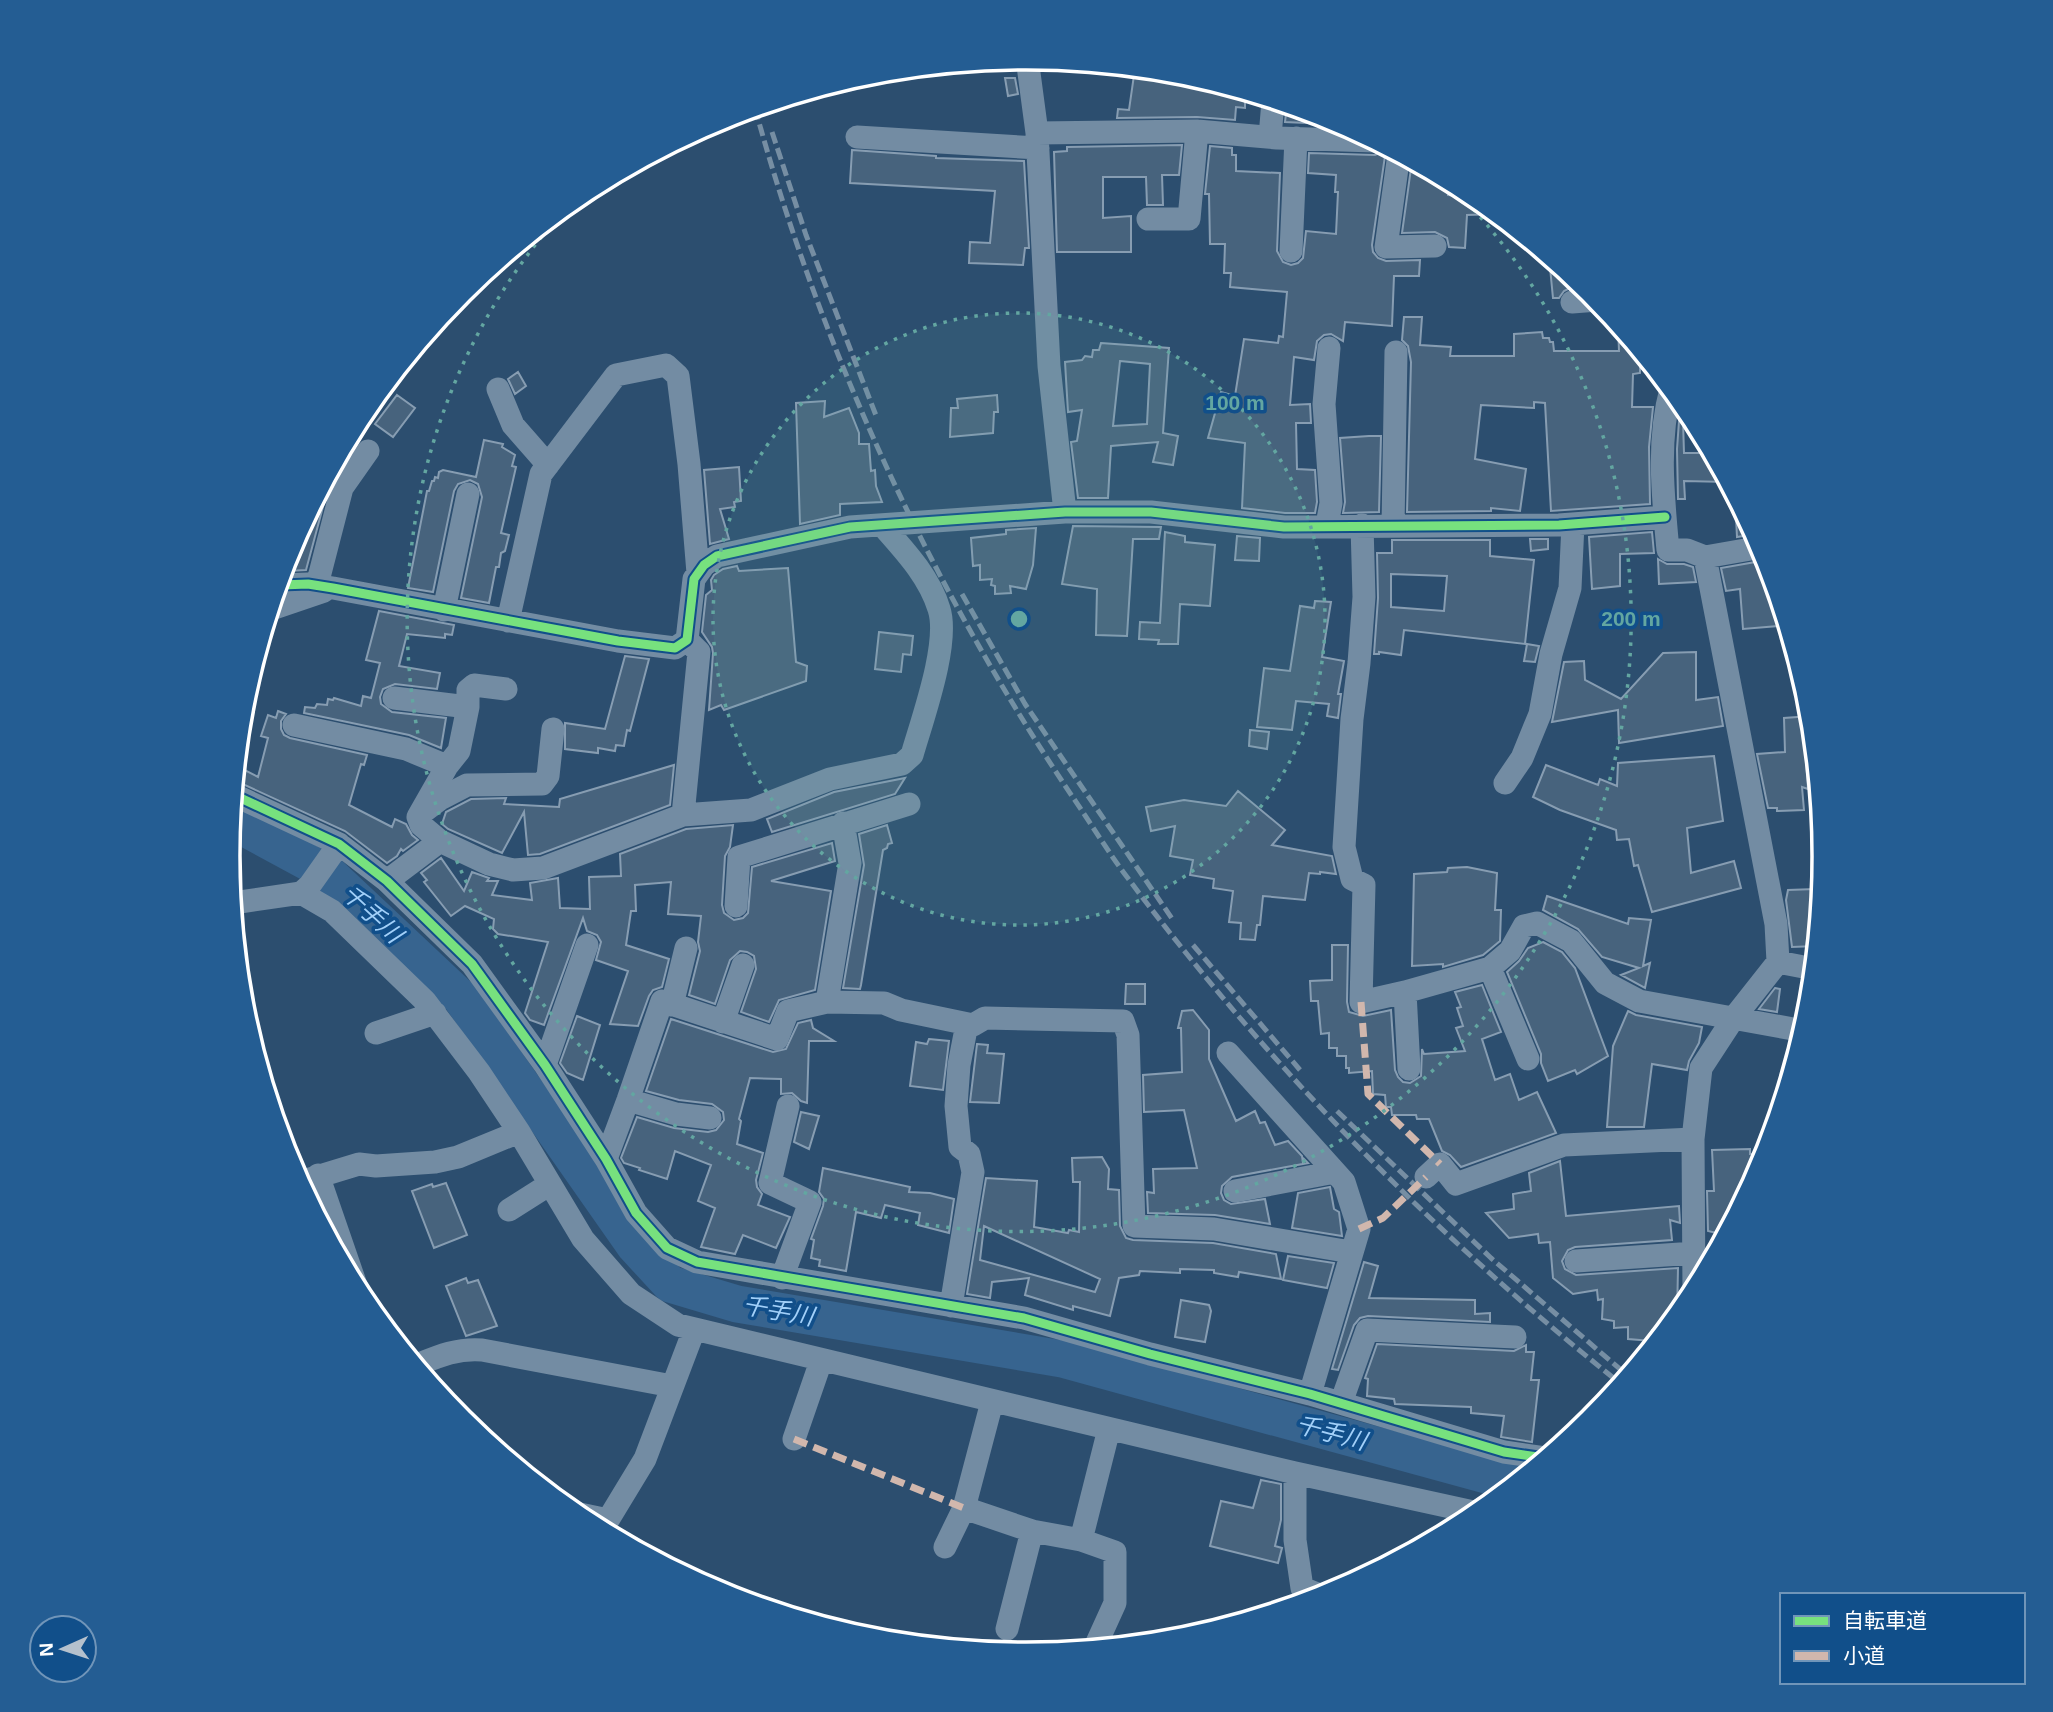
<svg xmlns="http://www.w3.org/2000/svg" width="2053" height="1712" viewBox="0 0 2053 1712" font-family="Arial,'Noto Sans JP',sans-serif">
<rect width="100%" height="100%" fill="#2c4e6f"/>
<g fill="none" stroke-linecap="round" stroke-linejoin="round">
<path stroke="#37648f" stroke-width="37" d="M232 821 328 873 461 998 635 1246 670 1284 737 1304 1062 1359 1515 1483"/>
</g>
<path fill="#47637d" stroke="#879db2" stroke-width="2" fill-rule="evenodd" d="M1135 68 1183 73 1245 92V108L1236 107 1235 120 1197 117 1117 118 1118 109 1129 110Z
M1005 78H1015L1018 94 1008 96Z
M1287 105 1331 118 1329 124 1285 122Z
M1182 145 1179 175H1162L1163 205H1147L1146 177H1103V218L1131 216V252H1057L1054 152 1067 151V147Z
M1210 146 1232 148V155H1236V171L1280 173 1277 251 1283 262 1291 265 1298 263 1303 258 1306 231 1336 234 1338 192H1335L1336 175 1308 173 1309 153 1375 155 1386 149 1372 245 1373 252 1378 258 1386 261 1420 260 1419 276H1394L1392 326 1345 322 1343 341 1331 334 1324 335 1317 341 1314 360 1294 357 1290 405 1310 404 1311 423H1296L1297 469 1315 470 1317 502 1315 513H1285L1242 508 1245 443 1208 438 1221 392 1235 396 1244 339 1278 343 1279 336 1283 337 1287 292 1230 287 1231 273H1224L1225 244H1210L1209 194H1205Z
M852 150 936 156V158L1024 161 1029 248H1025L1023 265 969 263 970 242 990 243 995 191 850 183Z
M1412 161 1446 180 1448 195 1475 197 1497 214 1467 215 1465 248 1449 247 1447 238 1435 232 1402 233Z
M1549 257 1580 283 1585 287 1570 288 1564 291 1559 298H1553Z
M1404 317H1422L1420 345 1451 347 1450 356H1514V334L1542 332 1543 338H1549L1550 342H1553L1554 351H1619L1618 325 1651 365H1640V373L1633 374 1632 407H1653L1649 447 1650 504 1551 511 1545 403 1534 402V408L1481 405 1475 459 1526 469 1520 511 1491 508V511L1407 512 1411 362 1408 346 1402 340Z
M1101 343 1169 348 1163 433 1178 436 1173 465 1153 462 1158 442 1111 446 1108 498H1078L1071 442 1077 441 1082 410 1068 412 1065 362 1082 360 1085 356 1092 357 1093 350H1099ZM1120 361 1150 364 1147 424 1113 426Z
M518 372 526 386 515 394 508 379Z
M397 395 415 408 393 437 375 424Z
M997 395 998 412H994L993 433 950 437 951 408H958L957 399Z
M825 401 824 417 849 408 859 433V444H869L871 471 875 470 876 486 882 502 840 504V515L800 524 796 403Z
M1679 421H1683L1684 453H1712L1727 482 1684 481 1685 499H1678L1677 449Z
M1369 436H1381L1379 512 1343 513 1345 502 1340 438Z
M484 440 503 444 502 447 515 455 512 466 516 467 501 533 509 535 505 551 501 553 499 567H496L489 603 461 598 482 497 478 484 470 480 458 484 454 491 433 592 408 588 427 491H429L432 481H434L435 477 438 478 439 472 443 470 476 477Z
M739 467 741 501 734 502 735 507 720 509 729 539 710 544 704 470Z
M1735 497 1755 534 1737 537Z
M317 498 324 503 306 570 287 571 284 569 292 559 288 555 289 550Z
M1073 526 1161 527 1159 539H1133L1127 636 1096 635 1097 589 1062 584Z
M1036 528 1033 565 1026 589 1010 586 1011 593 995 594V586L991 585 992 579 980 580V565L973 566 971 538 1006 534V530Z
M1165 532 1185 536V542L1215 545 1210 606 1180 604 1178 644H1158L1159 640 1139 639 1140 622 1160 623Z
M1652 532 1654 553 1620 554V586L1592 589 1589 537Z
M1237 536 1260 538 1259 561 1235 560Z
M1530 539H1548V549L1531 551Z
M1392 540H1490V556L1534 560 1525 644 1404 630 1401 655 1379 652V654H1374L1378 598 1377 553H1392ZM1391 574 1447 576 1444 611 1391 607Z
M1658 559 1667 564H1684L1693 567 1696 582 1659 584Z
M1767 560 1776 591 1778 626 1743 629 1740 589 1726 591 1721 568Z
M737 566 739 571 788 568 796 662 807 666 806 681 724 710 721 705 709 710 713 653 712 647 702 632 706 595 712 590 711 580 714 575 723 569Z
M1315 601 1331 602 1322 657 1344 661 1338 694H1341L1338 718 1327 716 1329 704 1296 701 1292 730 1257 727 1264 668 1290 671 1300 606 1314 608Z
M379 611 454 625 452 635 445 634V638L407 634 399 666 440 673 437 689 395 684 383 689 380 697 381 704 392 712 446 718 441 748 409 735 304 713 305 707 315 708 317 704 327 705 328 699 333 700 334 698 361 706 363 696 371 698 380 663 366 660Z
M879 632 913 636 911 655 903 654 901 672 875 669Z
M1527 644 1539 646 1535 662 1524 661Z
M1696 652V700L1718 697 1723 726 1619 743 1618 710 1552 722 1564 662 1584 661 1585 680 1621 699 1663 653Z
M625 656 649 659 630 731 627 730 624 746 616 745 615 751 598 748V753L565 749V723L605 729Z
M278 711 286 714 281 721V729L284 735 290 738 367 755 364 765 361 764 349 805 392 827 395 819 406 824 412 835 418 840 403 851 401 849 397 856 387 863 345 831 236 781 237 766 258 777 268 738 261 736 268 715 276 718Z
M1811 716 1814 743H1805L1808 789 1802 787 1804 810 1777 811V808H1768L1757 754 1785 752 1784 718Z
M1250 730 1269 732 1267 749 1249 746Z
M1714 756 1723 821 1687 828 1691 873 1734 861 1741 888 1652 912 1638 865 1634 866 1629 839 1617 840 1616 830 1560 810 1533 797 1546 765 1598 785 1600 779 1617 786 1618 763Z
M674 765 670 805 540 854 528 855 524 812 502 853 448 829 442 824 446 812 471 799 506 798 504 804 559 807 560 799Z
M905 778 895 794 772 832 767 819 834 792Z
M1238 791 1285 830 1272 845 1332 856 1336 874 1320 872V874L1309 873 1305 900 1263 896 1260 925H1257L1255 940 1240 939 1241 923 1229 922 1233 891 1213 888 1214 879 1190 875 1193 860 1170 856 1175 826 1151 831 1146 807 1184 800 1226 806Z
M733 825 730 847 725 856 722 905 724 913 734 920 743 918 748 913 752 867 832 843 835 861 771 881 831 891 815 990 779 1000 769 1022 741 1012 756 969 754 956 747 952 740 951 730 960 715 1004 689 995 700 951 698 942 701 916 668 914 671 882 635 885 636 911H631L626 945 669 959 662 987 653 990 649 996 638 1026 610 1024 628 971 596 960 601 942 597 935 587 931 583 918 544 1025 530 1020 525 1013 548 942 498 934 493 929 494 919 465 906 451 916 424 882 427 880 421 873 441 858 464 891 472 872 489 878 487 881H498L492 895 532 900 530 883 558 878 560 908 590 909 589 877 621 876 620 854 686 829Z
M887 825 892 843 888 844 887 848 883 850 861 985 860 989 843 988 864 865 859 834Z
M1467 867 1497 873 1495 910H1501L1500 941 1483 955 1443 967V964L1412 966 1414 874 1447 872 1448 868Z
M1815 889 1818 926 1816 946 1792 947 1786 900 1788 890Z
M1547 896 1628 924 1629 918 1651 920 1643 966 1650 963 1645 988 1621 975 1639 968 1602 957 1578 929 1543 910Z
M1543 942 1562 952 1575 968 1608 1056 1577 1074 1575 1070 1548 1081 1541 1063V1054L1507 972 1519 961 1528 948Z
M1332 945H1348L1347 1002 1349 1012 1363 1016 1391 1010 1395 1070 1398 1077 1403 1082 1410 1083 1421 1076 1422 1049 1424 1054 1465 1051 1456 1028 1463 1026 1457 1008 1461 1007 1455 992 1482 985 1501 1032 1482 1039 1495 1080 1510 1074 1519 1100 1537 1092 1556 1133 1461 1167 1450 1155 1442 1151 1429 1119H1417L1416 1115H1392L1391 1107H1386L1385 1095 1373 1094 1372 1071 1349 1073V1068H1346V1056H1337V1048H1329V1033L1321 1034 1318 1001H1311L1310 981 1332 980Z
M1126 984H1145V1004H1125Z
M1775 988 1780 989 1777 1012 1759 1009Z
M1193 1010 1209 1030V1059L1236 1121 1255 1111 1260 1123 1265 1122 1275 1145 1288 1141 1302 1156 1303 1163 1304 1159 1308 1163 1232 1177 1222 1186 1221 1193 1224 1200 1231 1204 1265 1199 1270 1224 1215 1215 1148 1213 1147 1192 1154 1193 1153 1169 1197 1168 1184 1110 1144 1112 1143 1075 1182 1072 1181 1028H1178L1182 1011Z
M1628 1011 1636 1015 1702 1027 1699 1043 1689 1061 1687 1070 1652 1064 1644 1127H1607L1613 1046Z
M577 1016 600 1025 583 1080 567 1073 560 1063Z
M671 1019 773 1052 786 1049 798 1023 811 1020 813 1028 834 1041H809L807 1103 801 1101 792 1093 781 1094V1079L750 1078 739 1119 741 1121 737 1144 763 1153 756 1180 757 1187 762 1194 758 1205 790 1217 776 1248 743 1235 735 1254 701 1247 715 1208 698 1201 711 1165 675 1151 667 1179 639 1170 640 1168 624 1163 621 1158 637 1117 674 1128 708 1132 716 1130 724 1120 723 1112 712 1104 679 1100 646 1091Z
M929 1039 949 1041 943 1090 910 1086 916 1042 927 1044Z
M977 1044 988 1045 987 1053 1004 1054 999 1103 970 1102Z
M801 1112 819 1116 809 1149 794 1142Z
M1750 1149V1154L1767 1153 1764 1162 1725 1235 1708 1231 1707 1191H1714L1712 1150Z
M1102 1157 1109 1169 1108 1189 1119 1190 1120 1226 1126 1238 1133 1240 1213 1243 1276 1254 1281 1279 1239 1272 1238 1277 1214 1273V1270L1180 1269V1273L1140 1271 1139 1275 1119 1278 1110 1316 1073 1306V1310L1025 1295 1029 1278 992 1282 990 1298 967 1294 986 1178 1037 1181 1034 1227 1068 1233 1069 1230 1079 1232 1080 1182H1073L1072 1158ZM984 1226 1100 1279 1095 1292 980 1260Z
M1560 1161 1566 1216 1679 1206 1680 1223 1670 1220 1672 1240 1575 1247 1568 1250 1562 1261 1565 1269 1576 1275 1678 1268 1677 1316 1664 1331 1652 1330V1341L1628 1339V1327L1614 1328V1321L1602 1319 1603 1299 1598 1300 1597 1290 1573 1294 1553 1278 1550 1242 1539 1243 1538 1234 1509 1238 1486 1213 1514 1209 1513 1194 1531 1191 1529 1173Z
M823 1168 910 1187 909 1192 930 1193 954 1199 949 1233 918 1225 920 1213 885 1205 881 1218 856 1212 846 1271 819 1266 820 1260 811 1258 814 1240 811 1239 823 1206 824 1199 819 1192Z
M446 1183 467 1235 434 1248 412 1191 432 1184 433 1187Z
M1330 1187 1334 1209 1339 1212 1342 1236 1292 1228 1298 1193Z
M1288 1256 1334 1263 1327 1288 1283 1280Z
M1364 1262 1378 1266 1369 1298 1475 1300V1314L1490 1313V1322L1368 1316 1360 1318 1354 1325 1338 1370 1332 1369Z
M466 1278 468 1283 478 1280 497 1326 466 1336 446 1286Z
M1181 1300 1209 1305 1211 1311 1205 1342 1175 1337Z
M1377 1344 1514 1351 1526 1345V1352H1534L1531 1380H1539L1532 1442 1501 1437 1504 1416 1471 1413V1407L1395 1404 1394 1399 1367 1396 1368 1379 1365 1378Z
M1261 1480 1281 1484V1520L1275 1546 1282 1548 1278 1563 1210 1546 1221 1501 1253 1508Z"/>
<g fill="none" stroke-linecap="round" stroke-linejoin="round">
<path stroke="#738ca3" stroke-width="23" d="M1027 58 1037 133 1049 366 1065 512
M1037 133 1197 131 1277 138 1375 141
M857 137 1038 148
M1270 137 1273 101
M1399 154 1386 247 1435 246
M1148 219H1189L1197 131
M1291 251 1296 138
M1572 302 1598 300
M498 389 513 425 548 465
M1671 389C1657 440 1663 497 1668 550H1687L1705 557 1762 547
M1327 525 1331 503 1324 404 1329 348
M1362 525 1364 597 1359 663 1352 719 1344 847 1352 879 1364 885 1361 1002 1405 992 1490 968 1510 951 1524 926 1537 923 1571 941 1605 983 1639 1001 1804 1031
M1393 526 1396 352
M279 582 281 585 308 584 333 588 618 641 675 648 687 640 694 579 704 565 717 556 850 527 1065 512H1151L1284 527 1559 525 1665 517
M317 585 342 488 368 451
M271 609 324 591
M444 610 468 494
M508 621 541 474 616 375 666 365 678 376 689 464 698 573
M468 707V690L474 685 506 689
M294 725 406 749 447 766
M1505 783 1522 758 1540 714 1551 654 1570 588 1573 524
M234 795 339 844 387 881 472 964 545 1065 606 1159 636 1213 667 1248 697 1262 1024 1318 1150 1354 1310 1394 1504 1452 1545 1458
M423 812 440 799 467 785 542 784 548 776 553 729
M683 815 699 652 687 640
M440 841 489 864 513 870 543 868 683 815 751 810 830 779 902 764 912 755C922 720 950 643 939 609 929 576 904 550 882 525
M387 881 440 841 421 825 418 817 447 766 459 751 468 707 394 698
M301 893 332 911 425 1001 479 1072 519 1132 583 1239 631 1294 678 1325 1295 1473 1478 1513
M233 903 301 893 310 885 339 844
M736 906 739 857 909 804
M1778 962 1814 969
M1490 968 1528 1059
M1405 992 1409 1069
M827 1002 850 863 843 823
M672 1005 686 948
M723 1022 743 965
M376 1033 435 1013
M1228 1053 1344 1182 1359 1229 1310 1394
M545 1065 587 945
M628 1100 676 1114 710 1118
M606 1159 628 1100 662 1001 777 1039 788 1011 827 1002 884 1003 901 1010 973 1025 985 1018 1123 1021 1128 1035 1134 1226 1214 1229 1351 1252
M318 1175 358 1291
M1426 1177 1440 1164 1456 1184 1564 1145 1693 1139
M300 1182 359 1164 376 1166 435 1162 458 1157 519 1132
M1235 1191 1335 1172
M509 1210 550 1184
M1576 1261 1695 1253
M782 1278 810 1202 770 1183 788 1106
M1694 1292 1693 1139 1701 1068 1733 1019 1778 962 1776 924 1705 557
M951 1306 973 1172 969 1154 960 1147 956 1106 959 1065 967 1024
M417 1365C439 1356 458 1348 482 1350L672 1386
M1341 1403 1367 1330 1515 1337
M794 1439 821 1361
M1295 1473V1540L1302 1588 1322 1596
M964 1508 1032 1531 1007 1629
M575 1513 608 1520 645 1459 694 1330
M1032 1531 1081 1540 1109 1429
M1081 1540 1115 1552V1603L1095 1647
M945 1547 964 1508 992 1402"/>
<path stroke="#768ea3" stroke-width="5" stroke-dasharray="12 5" stroke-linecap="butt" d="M755 108C822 353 932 589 1074 799 1092 825 1108 852 1127 877 1269 1067 1436 1237 1621 1384
M772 132 806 235 877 418
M962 594 1025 704 1173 920
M1193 945 1300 1070
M1337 1111 1491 1258 1628 1376"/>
<path stroke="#d1b7ad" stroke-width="7" stroke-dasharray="14 7" stroke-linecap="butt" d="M1361 1002 1368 1094 1440 1164
M1359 1229 1383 1218 1426 1177
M794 1439 964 1508"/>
<defs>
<path id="cycleway" d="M279 582 281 585 308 584 333 588 618 641 675 648 687 640 694 579 704 565 717 556 850 527 1065 512H1151L1284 527 1559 525 1665 517
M234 795 339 844 387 881 472 964 545 1065 606 1159 636 1213 667 1248 697 1262 1024 1318 1150 1354 1310 1394 1504 1452 1545 1458"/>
</defs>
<use href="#cycleway" stroke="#114f8a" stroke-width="13"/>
<use href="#cycleway" stroke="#77e17e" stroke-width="9"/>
</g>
<circle cx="1019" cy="619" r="306" fill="#63a6a1" fill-opacity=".12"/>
<g fill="none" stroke="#63a6a1" stroke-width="3.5" stroke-dasharray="3.5 7">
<circle cx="1019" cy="619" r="306"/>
<path d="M1444 179A612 612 0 1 1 568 206"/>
</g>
<g text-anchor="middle" stroke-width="7" stroke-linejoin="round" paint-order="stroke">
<g font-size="24" font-style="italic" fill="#a2d0f9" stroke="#114f8a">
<text transform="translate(372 914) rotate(43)" y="8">千手川</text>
<text transform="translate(778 1311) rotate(10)" y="8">千手川</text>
<text transform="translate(1331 1433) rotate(15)" y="8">千手川</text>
</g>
</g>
<path d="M0 0H2053V1712H0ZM240 856a786 786 0 1 1 1572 0a786 786 0 1 1-1572 0Z" fill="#245d93" fill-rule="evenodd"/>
<path fill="none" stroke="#fff" stroke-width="3.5" d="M240 856a786 786 0 1 1 1572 0a786 786 0 1 1-1572 0Z"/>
<circle cx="1019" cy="619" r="10" fill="#63a6a1" stroke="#114f8a" stroke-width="3.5"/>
<g font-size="21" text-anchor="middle" font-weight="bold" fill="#63a6a1" stroke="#114f8a" stroke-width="7" stroke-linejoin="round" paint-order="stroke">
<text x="1235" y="410">100 m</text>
<text x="1631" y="626">200 m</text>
</g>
<rect x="1780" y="1593" width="245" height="91" fill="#114f8a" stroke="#7095b9" stroke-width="2"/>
<rect x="1794" y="1616" width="35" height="10" fill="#77e17e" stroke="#7095b9" stroke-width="2"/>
<text x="1843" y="1628" font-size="21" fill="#ffffff">自転車道</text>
<rect x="1794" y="1651" width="35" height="10" fill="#d1b7ad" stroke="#7095b9" stroke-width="2"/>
<text x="1843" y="1663" font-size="21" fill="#ffffff">小道</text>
<g transform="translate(63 1649) rotate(267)"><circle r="33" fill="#114f8a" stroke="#7095b9" stroke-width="2"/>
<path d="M0-5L12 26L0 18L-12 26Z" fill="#b5c1cd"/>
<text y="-10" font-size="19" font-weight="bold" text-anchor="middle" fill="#ffffff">N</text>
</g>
</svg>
